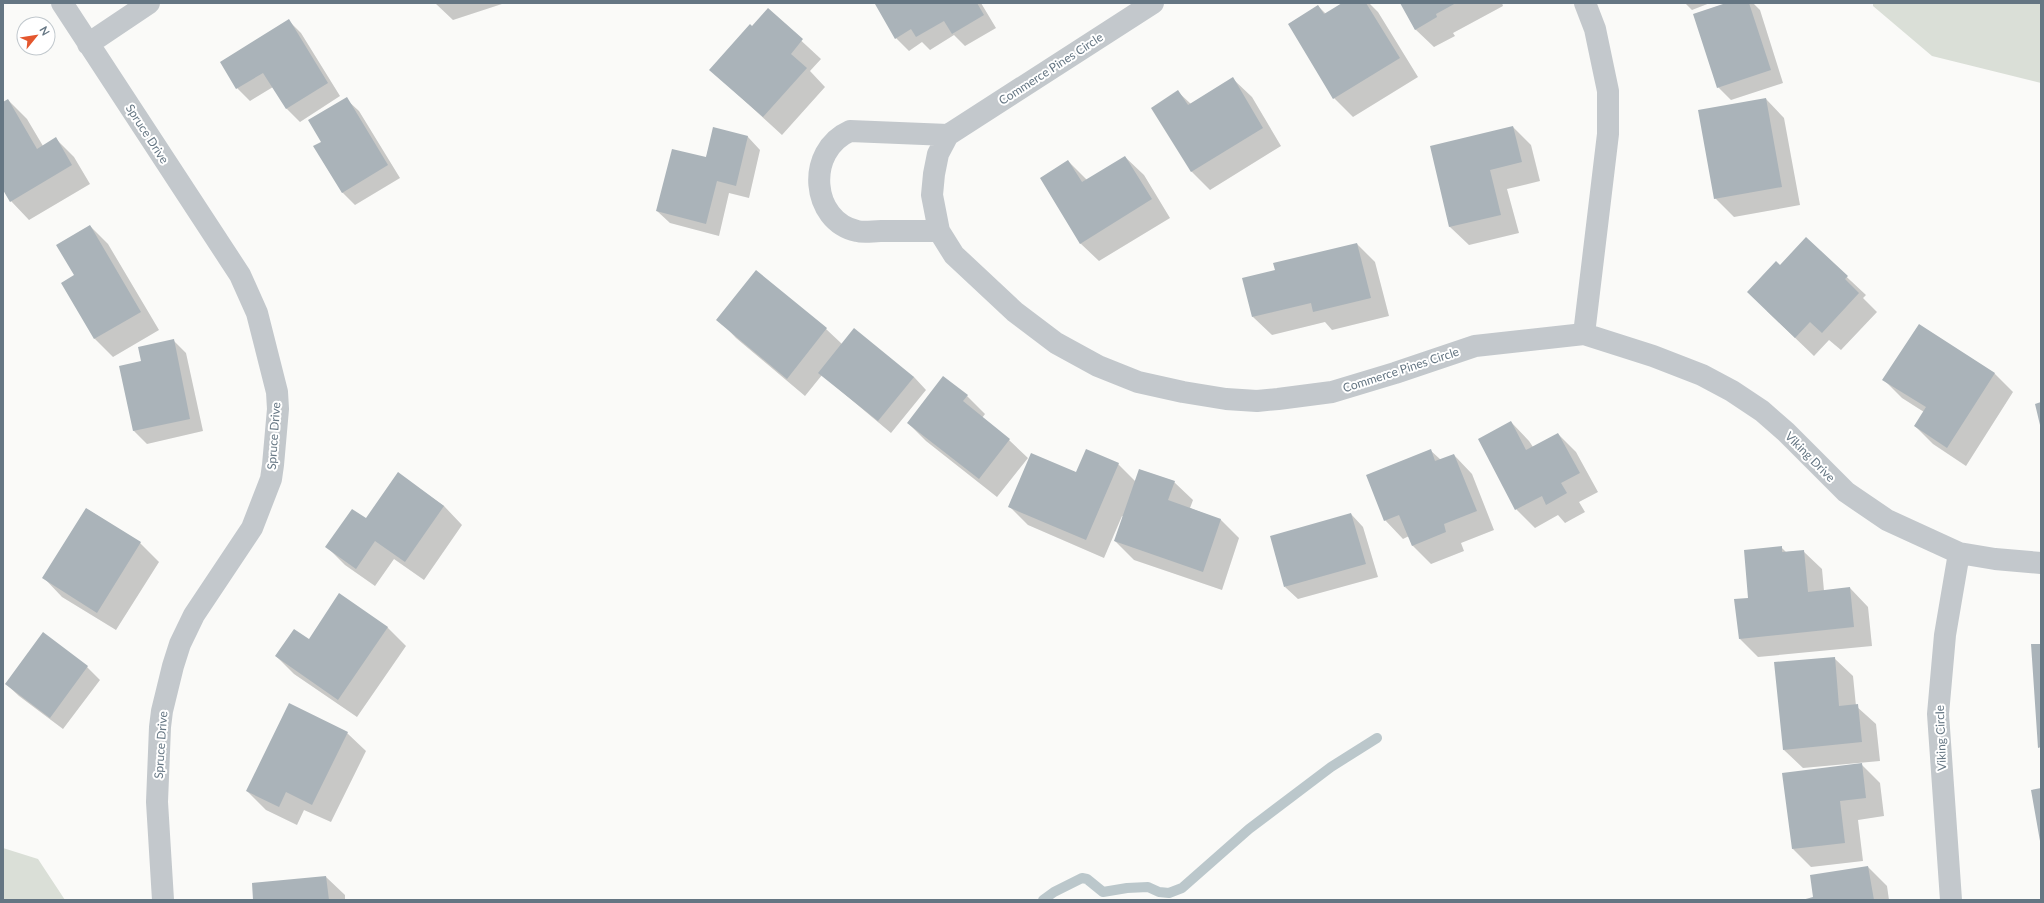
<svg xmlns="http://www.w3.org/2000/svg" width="2044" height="903" viewBox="0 0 2044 903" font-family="Lato,sans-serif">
<rect width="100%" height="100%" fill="#fafaf8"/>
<path fill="#dadfd7" d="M1873 3H2041V83L1932 56 1873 6Z
M3 848 38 859 65 900H3Z"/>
<path fill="#0003" d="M435 3H505L453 20Z
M878 3H981L996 28 965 46 954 35 930 50 922 42 909 51 896 38Z
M1344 3H1369L1378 12 1418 77 1353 117 1334 98 1289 24 1318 6 1326 14Z
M1401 3H1502L1503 6 1453 33 1455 36 1434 47 1415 29Z
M1685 3H1710L1692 10Z
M1729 3H1753L1760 10 1783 83 1731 100 1718 87Z
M768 10 821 59 810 71 825 87 782 135 711 70Z
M289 21 301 33 340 96 300 122 287 109 273 87 250 101 237 88 221 62Z
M1233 79 1252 97 1281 146 1210 190 1192 172 1152 108 1178 92 1191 104Z
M346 99 359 111 400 178 355 205 342 192 323 142Z
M1766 99 1784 118 1800 205 1734 217 1715 198Z
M8 100 27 119 43 146 56 139 74 157 90 184 29 220 11 201 3 188V103Z
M1513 127 1531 145 1540 181 1507 189 1519 233 1469 245 1450 227 1431 147Z
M714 129 748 137 760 150 749 198 729 193 719 236 670 223 657 211 706 158Z
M1125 157 1144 175 1170 218 1099 261 1080 243 1068 161 1087 180Z
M90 226 108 244 159 330 113 357 95 339 62 283 76 275Z
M1806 239 1866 295 1863 298 1877 312 1841 350 1829 340 1814 356 1767 311 1780 267Z
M1357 244 1375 262 1389 316 1332 330 1325 322 1272 335 1253 317 1276 270Z
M718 319 826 329 842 344 914 377 926 390 891 433 822 375 805 396 736 338Z
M1919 325 1995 374 2013 392 1966 466 1933 444 1915 426 1924 412 1902 398 1884 380Z
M173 340 186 353 203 431 147 444 134 431 120 367 143 362Z
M967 396 985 414 982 418 1009 440 1028 458 997 497 926 441 908 423Z
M1511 422 1529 441 1533 447 1558 434 1576 452 1598 492 1579 502 1585 512 1565 523 1558 515 1535 528 1516 509Z
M1430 450 1441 460 1454 455 1472 474 1494 530 1461 543 1464 551 1431 564 1412 545 1409 536 1403 539 1385 520Z
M1118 464 1136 482H1174L1193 500 1190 508 1221 520 1239 538 1222 590 1134 560 1115 541 1124 517 1122 516 1104 558 1028 525 1009 506 1077 474Z
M398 474 444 506 462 525 424 580 394 559 375 586 345 565 327 547 366 520Z
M87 509 140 543 159 562 116 630 62 597 44 578Z
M1351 514 1363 527 1378 577 1298 599 1285 587Z
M1781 547 1786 552 1803 551 1822 569 1824 591 1850 588 1868 607 1872 646 1758 657 1740 639 1750 599Z
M387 627 406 646 357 717 294 674 276 656 309 640Z
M43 634 87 667 100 680 63 729 19 696 6 684Z
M1834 658 1853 676 1856 706 1876 724 1880 761 1803 768 1784 750Z
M347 733 366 751 331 822 304 810 297 825 266 810 247 791Z
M1862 765 1880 783 1884 816 1858 820 1863 861 1811 867 1793 849Z
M1868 867 1887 886 1889 900H1803L1814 898Z
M326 877 345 895V900H254L253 884Z"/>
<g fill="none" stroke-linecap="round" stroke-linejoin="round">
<path stroke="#bbc7cb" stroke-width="10" d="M1043 900 1054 892 1082 878 1087 879 1103 892 1127 888 1148 887 1159 892 1169 893 1182 888 1249 829 1331 767 1377 738"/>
</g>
<path fill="#aab3b9" d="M876 3H977L984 15 952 34 944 21 916 37 911 29 895 39 875 4Z
M1342 3H1366L1400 58 1333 99 1288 24 1318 5 1324 14Z
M1400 3H1456L1436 14 1437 17 1415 30Z
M1726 3H1749L1771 70 1717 88 1693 14Z
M768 8 803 39 791 54 807 68 763 117 709 70 750 24 752 26Z
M289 19 328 83 286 109 263 73 236 89 220 62Z
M1233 77 1263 128 1191 172 1151 108 1178 90 1188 105Z
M347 97 388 165 342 193 313 146 321 142 308 120Z
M1766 98 1782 187 1714 199 1698 110Z
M8 99 37 149 56 137 72 165 10 202 3 190V102Z
M1513 126 1522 162 1490 170 1501 215 1449 227 1430 146Z
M713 127 748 136 736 186 717 181 706 224 656 211 672 149 706 157Z
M1125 156 1152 199 1080 244 1040 178 1068 160 1082 182Z
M90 225 141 312 94 339 61 283 74 275 56 245Z
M1806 237 1848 276 1845 279 1859 293 1822 333 1810 322 1795 338 1747 292 1776 261 1780 265Z
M1357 243 1371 298 1313 312 1311 303 1252 317 1242 278 1275 270 1273 263Z
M756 270 827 328 787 379 716 320Z
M1919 324 1995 373 1947 448 1914 426 1926 407 1882 380Z
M854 328 914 377 878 421 818 373Z
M174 339 190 419 133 431 119 366 141 361 138 347Z
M943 376 968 395 963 401 1010 439 979 479 907 423Z
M2041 402V425H2040L2035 404Z
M1511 421 1526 450 1558 433 1580 473 1561 483 1567 493 1546 505 1542 496 1515 510 1478 439Z
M1086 449 1119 463 1086 540 1008 507 1031 453 1076 472Z
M1431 449 1435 461 1454 454 1477 511 1444 524 1446 532 1412 546 1399 515 1384 521 1366 475Z
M1139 469 1175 481 1168 500 1221 519 1203 572 1114 541Z
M398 472 444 506 405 562 375 541 356 569 325 547 352 509 366 518Z
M86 508 141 542 97 613 42 578Z
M1351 513 1366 564 1284 587 1270 536Z
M1782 546V552L1804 550 1808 592 1850 587 1854 627 1739 639 1734 599 1748 598 1744 550Z
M339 593 388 627 338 700 275 656 294 629 309 639Z
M43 632 88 666 50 718 5 684Z
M2031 644H2041V747L2038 748Z
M1835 657 1839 706 1858 704 1862 742 1783 750 1774 662Z
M289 703 348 732 312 805 286 792 279 807 246 791Z
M1862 763 1866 798 1840 801 1845 843 1792 849 1782 773Z
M2041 788V840L2040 841 2031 790Z
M1868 866 1874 900H1802L1813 897 1810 875Z
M326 876 329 900H253L252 883Z"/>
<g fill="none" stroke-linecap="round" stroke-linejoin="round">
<path stroke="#c3c8cc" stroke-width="22" d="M62 3 240 275 257 313 277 392 278 409 273 465 271 479 252 528 194 615 180 644 173 666 162 711 160 727 157 802 163 900
M1153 3 948 135 938 154 934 174 932 195 939 231 954 255 1015 312 1056 343 1098 366 1138 382 1183 392 1226 399 1257 401 1278 399 1332 392 1395 373 1475 346 1584 334 1653 356 1702 375 1732 391 1762 411 1786 432 1846 492 1887 520 1959 553 1995 559 2041 563
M88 44 149 3
M939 231C920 231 900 231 881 231 873 231 864 233 857 231 811 221 805 151 850 131L948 135
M1584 334 1608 134V91L1595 29 1585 3
M1951 900 1938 714 1945 635 1959 553"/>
</g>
<g text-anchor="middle" stroke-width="4" stroke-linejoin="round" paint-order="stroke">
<g font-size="12" fill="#657683" stroke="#fff">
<text transform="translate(1051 69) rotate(-33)" y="4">Commerce Pines Circle</text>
<text transform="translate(147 134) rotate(57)" y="4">Spruce Drive</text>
<text transform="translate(1401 370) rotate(-18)" y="4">Commerce Pines Circle</text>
<text transform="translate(274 436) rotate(-86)" y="4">Spruce Drive</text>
<text transform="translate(1810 457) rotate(45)" y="4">Viking Drive</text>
<text transform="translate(1941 738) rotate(-92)" y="4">Viking Circle</text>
<text transform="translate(161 745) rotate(-86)" y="4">Spruce Drive</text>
</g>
</g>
<rect width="2044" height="903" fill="none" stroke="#657683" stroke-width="8"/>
<g transform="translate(36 36) rotate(60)"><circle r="19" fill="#ffffff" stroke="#c1c8cd"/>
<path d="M0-3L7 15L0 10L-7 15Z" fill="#e4572e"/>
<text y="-6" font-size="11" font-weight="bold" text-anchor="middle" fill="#657683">N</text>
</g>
</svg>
